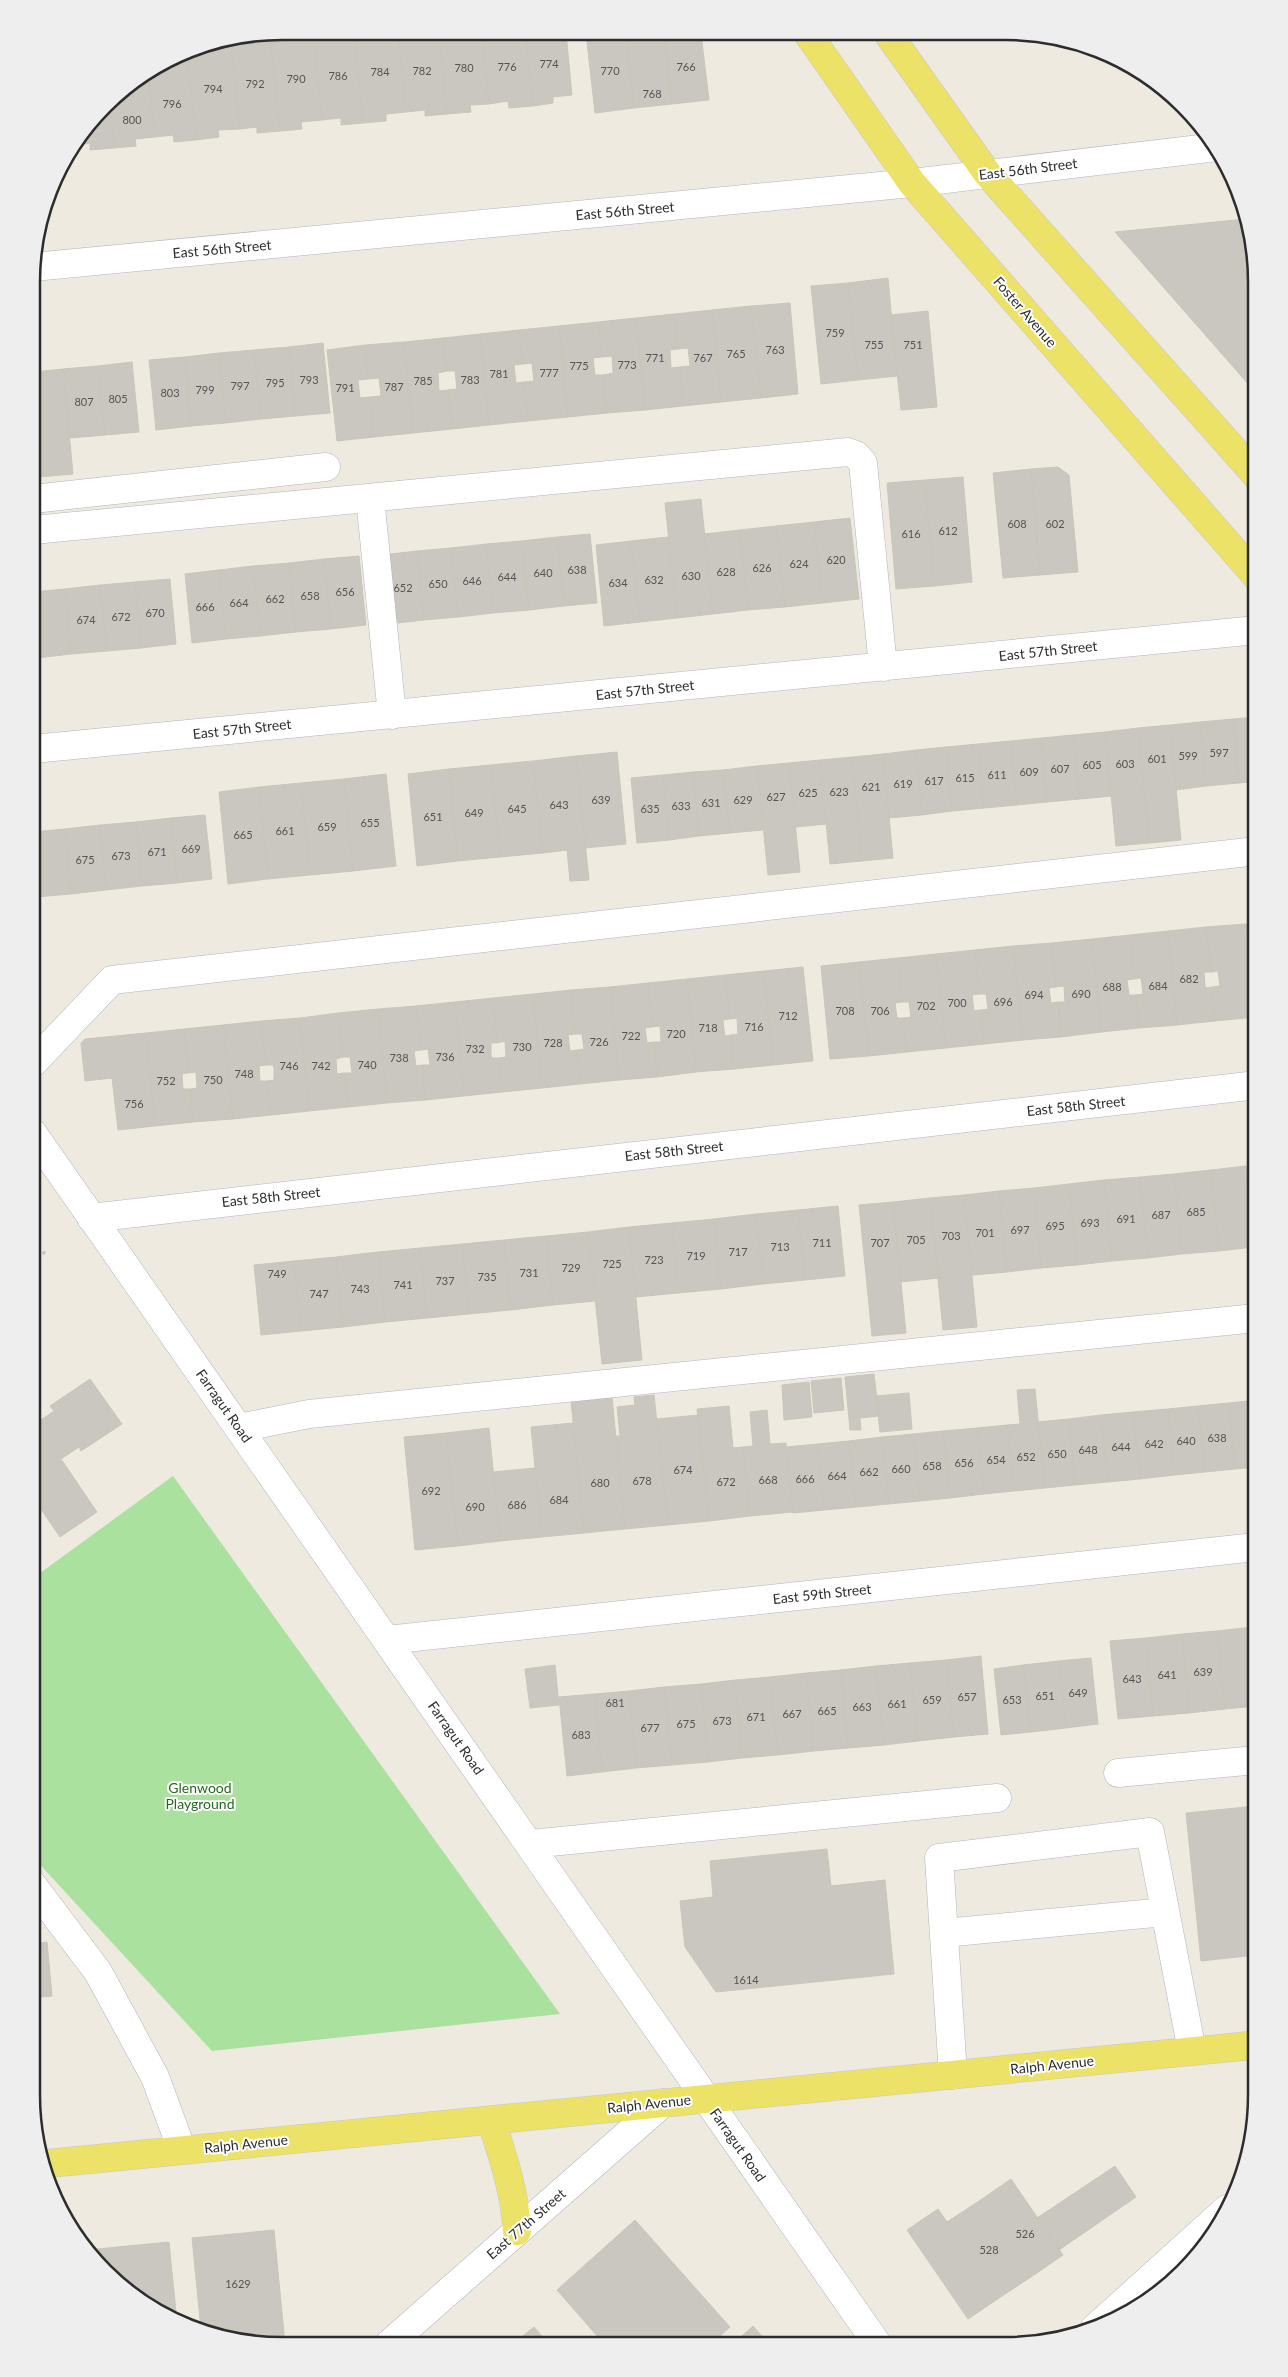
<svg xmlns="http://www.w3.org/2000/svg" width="1288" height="2377" viewBox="0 0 1288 2377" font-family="Lato,sans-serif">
<rect width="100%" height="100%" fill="#eeeae0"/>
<path fill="#abe19f" d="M173 1476 560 2014 212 2051 32 1856V1579Z"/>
<path fill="#c9c7bf" stroke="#c9c6b9" d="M324 32H354L363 123 341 125V118L322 120 313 33Z
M354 32H398L406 112 386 114V121L363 123Z
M398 32H439L447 114 425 116V110L406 112Z
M439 32H482L489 104 470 105 471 112 447 114Z
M482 32 525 33 533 106 509 108 508 101 489 104Z
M313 33 322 120 301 122 302 129 280 131 270 37Z
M525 33H566L572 95 553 97V103L533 106Z
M586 33H626L634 108 595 113Z
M626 33 664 34 672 104 634 108Z
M664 34H701L709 100 672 104Z
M270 37 280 131 257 133V127L240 129 231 41Z
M231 41 240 129 218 130 219 137 196 140 187 50Z
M187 50 196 140 174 142 173 135 155 137 148 74Z
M148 74 155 137 135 139 136 146 114 148 110 102 116 94Z
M110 102 114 148 90 150V143L77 145Z
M1246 219 1257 282V394L1115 232Z
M888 278 897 376 858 380 848 283Z
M848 283 858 380 821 384 811 286Z
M790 303 798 394 761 398 751 306Z
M751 306 761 398 721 402 712 310Z
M712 310 721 402 683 406 680 367 690 366 688 348 678 349 674 314Z
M928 311 937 407 901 410 891 315Z
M674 314 678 349 670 350 671 368 680 367 683 406 645 410 636 318Z
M636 318 645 410 607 413 603 375 613 373 612 356 602 357 598 322Z
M598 322 602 357 593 358 595 375H603L607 413 568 417 559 326Z
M559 326 568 417 528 421 524 382 534 381 532 363 523 364 519 330Z
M519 330 523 364 514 365 516 383 524 382 528 421 489 425 480 334Z
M480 334 489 425 452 429 448 390 457 389 455 371H447L443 338Z
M443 338 447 371 438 373 439 391 448 390 452 429 413 433 404 342Z
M404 342 413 433 374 437 370 397 381 396 379 378 368 379 365 345Z
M323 343 330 413 296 416 289 347Z
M365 345 368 379 358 380 360 398 370 397 374 437 337 441 327 350Z
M289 347 296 416 261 419 254 350Z
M254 350 261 419 226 423 219 353Z
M219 353 226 423 191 426 185 357Z
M185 357 191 426 156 430 149 360Z
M132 362 139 432 105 435 98 366Z
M98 366 105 435 70 438 63 369Z
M63 369 73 474 38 477 33 425V372Z
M1058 467 1069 475 1078 572 1040 575 1031 469Z
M1031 469 1040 575 1003 578 993 473Z
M963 477 972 582 934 586 925 480Z
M925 480 934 586 896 589 887 483Z
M701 499 713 614 677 618 665 503Z
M850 518 859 599 822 603 814 522Z
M814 522 822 603 785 607 776 526Z
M776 526 785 607 748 610 740 530Z
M740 530 748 610 713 614 704 534Z
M590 534 597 603 564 606 557 537Z
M557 537 564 606 529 610 522 541Z
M668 537 677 618 640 622 631 541Z
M522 541 529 610 493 613 486 544Z
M631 541 640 622 604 626 596 545Z
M486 544 493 613 458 617 451 548Z
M451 548 458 617 424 620 417 551Z
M417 551 424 620 389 624 382 555Z
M359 556 366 625 331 629 324 559Z
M324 559 331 629 296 632 289 563Z
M289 563 296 632 260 636 253 566Z
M253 566 260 636 226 639 219 570Z
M219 570 226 639 192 643 185 574Z
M170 579 176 644 141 648 135 582Z
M135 582 141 648 107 651 100 585Z
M100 585 107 651 71 654 65 589Z
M65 589 71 654 37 658 33 592Z
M33 618 37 658H33Z
M1257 717V781L1239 783 1233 719Z
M1233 719 1239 783 1206 786 1200 722Z
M1200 722 1206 786 1176 790 1170 725Z
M1170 725 1181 840 1149 843 1138 728Z
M1138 728 1149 843 1116 846 1105 732Z
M1105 732 1112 796 1080 799 1073 735Z
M1073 735 1080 799 1047 802 1041 738Z
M1041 738 1047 802 1017 805 1011 741Z
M1011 741 1017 805 984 808 978 744Z
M978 744 984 808 952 811 946 747Z
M946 747 952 811 922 815 916 750Z
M916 750 922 815 889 818 883 754Z
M617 752 626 844 585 848 576 756Z
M883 754 893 858 862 861 852 757Z
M576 756 589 880 570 881 567 850 543 853 533 761Z
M852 757 862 861 830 864 820 760Z
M820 760 826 824 796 827 789 763Z
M533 761 543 853 500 857 491 765Z
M789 763 800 872 768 875 757 766Z
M491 765 500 857 458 861 449 769Z
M757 766 763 830 730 833 723 770Z
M449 769 458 861 417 866 408 774Z
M723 770 730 833 699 836 693 772Z
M693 772 699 836 669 840 663 775Z
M386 774 396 866 353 871 344 779Z
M663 775 669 840 637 843 631 778Z
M344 779 353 871 310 875 301 783Z
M301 783 310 875 268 879 259 787Z
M259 787 268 879 228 884 219 792Z
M205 815 212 879 177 883 171 818Z
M171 818 177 883 142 886 136 822Z
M136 822 142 886 106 890 100 825Z
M100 825 106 890 71 894 65 829Z
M65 829 71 894 36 897 33 862V832Z
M33 862 36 897H33Z
M1257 922V1017H1255L1246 924Z
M1246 924 1255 1017 1215 1021 1212 987 1220 986 1218 971 1211 972 1206 927Z
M1206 927 1211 972H1204L1205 986 1206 988 1212 987 1215 1021 1177 1025 1168 931Z
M1168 931 1177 1025 1139 1028 1136 995 1143 994 1141 978 1134 979 1130 935Z
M1130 935 1134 979 1127 980 1129 995H1136L1139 1028 1101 1032 1092 939Z
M1092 939 1101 1032 1061 1037 1058 1002H1065L1064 986 1056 987 1052 943Z
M1052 943 1056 987 1049 988 1051 1003 1058 1002 1061 1037 1023 1040 1013 946Z
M1013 946 1023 1040 984 1044 981 1010 988 1009 986 994H979L975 950Z
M975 950 979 994 972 995 974 1011 981 1010 984 1044 946 1048 936 954Z
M936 954 946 1048 907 1052 903 1018 911 1017 909 1002H902L898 958Z
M898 958 902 1002 895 1003 897 1018H903L907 1052 869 1056 859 962Z
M859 962 869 1056 830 1059 821 966Z
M803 967 813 1061 773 1065 764 971Z
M764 971 773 1065 734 1069 731 1035 738 1034 737 1018 730 1019 725 975Z
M725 975 730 1019 723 1020V1022L725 1036 731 1035 734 1069 696 1072 687 979Z
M687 979 696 1072 657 1077 654 1042H661L660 1026 652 1027 648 983Z
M648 983 652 1027 645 1028 647 1043 654 1042 657 1077 619 1080 610 987Z
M610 987 619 1080 580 1084 577 1050 584 1049 582 1034H575L571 990Z
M571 990 575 1034 568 1035 570 1051 577 1050 580 1084 542 1088 533 994Z
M533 994 542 1088 502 1092 499 1058 506 1057 505 1041 497 1043 493 998Z
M493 998 497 1043H491V1055L492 1058H499L502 1092 464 1096 455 1002Z
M455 1002 464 1096 425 1100 422 1065H430L428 1049 421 1050 416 1006Z
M416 1006 421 1050 414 1051 416 1066 422 1065 425 1100 387 1103 378 1009Z
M378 1009 387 1103 348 1107 344 1073H352L350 1057H343L338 1013Z
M338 1013 343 1057 336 1059 337 1074 344 1073 348 1107 309 1111 300 1018Z
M300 1018 309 1111 271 1115 267 1081 274 1080V1068L273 1065H266L261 1021Z
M261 1021 266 1065 259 1066 260 1081H267L271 1115 233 1119 223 1025Z
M223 1025 233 1119 193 1122 190 1089 197 1088 196 1072 188 1073 184 1029Z
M184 1029 188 1073 182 1074 183 1089H190L193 1122 155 1126 146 1033Z
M146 1033 155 1126 118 1130 112 1078 85 1081 81 1043 85 1039Z
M1256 1165V1247H1254L1246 1166Z
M1246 1166 1254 1247 1219 1251 1211 1170Z
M1211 1170 1219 1251 1182 1254 1174 1174Z
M1174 1174 1182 1254 1148 1258 1140 1177Z
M1140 1177 1148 1258 1112 1261 1104 1180Z
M1104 1180 1112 1261 1077 1265 1069 1184Z
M1069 1184 1077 1265 1041 1268 1034 1188Z
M1034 1188 1041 1268 1007 1272 999 1191Z
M999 1191 1007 1272 972 1275 964 1195Z
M964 1195 977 1327 943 1330 930 1198Z
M930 1198 939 1278 901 1282 893 1202Z
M893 1202 906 1333 872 1336 859 1205Z
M838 1206 845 1276 805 1280 798 1210Z
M798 1210 805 1280 763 1284 756 1214Z
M756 1214 763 1284 721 1289 714 1219Z
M714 1219 721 1289 678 1293 672 1223Z
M672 1223 678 1293 636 1297 629 1227Z
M629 1227 642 1360 602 1364 588 1232Z
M588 1232 595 1301 553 1305 546 1236Z
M546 1236 553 1305 511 1310 504 1240Z
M504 1240 511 1310 469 1314 462 1244Z
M462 1244 469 1314 427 1318 420 1248Z
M420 1248 427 1318 385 1322 378 1252Z
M378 1252 385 1322 343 1327 336 1257Z
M336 1257 343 1327 301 1331 294 1261Z
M294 1261 301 1331 261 1335 254 1265Z
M874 1374 879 1416 860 1418 861 1430H850L845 1377Z
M841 1378 844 1410 814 1413 811 1381Z
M90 1379 122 1424 81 1451 79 1447 61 1459 97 1512 60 1537 32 1496V1426L54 1411 50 1406Z
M809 1382 812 1417 784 1420 782 1385Z
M1035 1389 1045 1488 1014 1491 1007 1425 1020 1424 1017 1390Z
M909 1393 912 1429 880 1432 876 1396Z
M654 1395 668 1525 625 1529 616 1436H620L617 1407 635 1405 634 1397Z
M612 1397 625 1529 584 1533 571 1401Z
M1256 1400V1467L1235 1469 1229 1403Z
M1229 1403 1235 1469 1205 1472 1198 1406Z
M729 1406 733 1448 743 1447 750 1516 709 1521 697 1409Z
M1198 1406 1205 1472 1174 1475 1168 1409Z
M1168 1409 1174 1475 1140 1479 1133 1412Z
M767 1410 770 1444 786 1443 793 1512 750 1516 743 1447 753 1446 750 1412Z
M1133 1412 1140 1479 1108 1482 1101 1415Z
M698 1415 709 1521 668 1525 657 1419Z
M1101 1415 1108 1482 1075 1485 1069 1419Z
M1069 1419 1075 1485 1045 1488 1038 1422Z
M573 1423 584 1533 542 1537 531 1427Z
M1007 1425 1014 1491 984 1494 977 1428Z
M489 1428 500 1541 458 1546 446 1433Z
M977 1428 984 1494 950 1498 943 1431Z
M943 1431 950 1498 920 1501 913 1434Z
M446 1433 458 1546 415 1550 404 1437Z
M913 1434 920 1501 889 1504 882 1437Z
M882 1437 889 1504 856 1507 849 1441Z
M849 1441 856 1507 824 1510 817 1444Z
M817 1444 824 1510 793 1513 787 1447Z
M535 1468 542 1537 500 1541 493 1472Z
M1252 1627H1256V1678Z
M1252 1627 1256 1706 1225 1709 1217 1631Z
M1217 1631 1225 1709 1189 1713 1182 1634Z
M1182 1634 1189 1713 1153 1716 1146 1638Z
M1146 1638 1153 1716 1118 1719 1110 1641Z
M981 1656 988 1734 954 1737 946 1660Z
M1091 1658 1098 1724 1066 1728 1059 1661Z
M946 1660 954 1737 918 1741 910 1663Z
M1059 1661 1066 1728 1031 1732 1023 1665Z
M910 1663 918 1741 884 1745 876 1666Z
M555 1665 559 1705 530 1708 525 1669Z
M1023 1665 1031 1732 1001 1735 994 1669Z
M876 1666 884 1745 848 1748 841 1670Z
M841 1670 848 1748 814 1751 806 1673Z
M806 1673 814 1751 778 1755 770 1677Z
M770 1677 778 1755 742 1758 735 1680Z
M735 1680 742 1758 708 1762 701 1684Z
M701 1684 708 1762 672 1765 664 1687Z
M664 1687 672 1765 636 1768 629 1691Z
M629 1691 636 1768 602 1772 595 1694Z
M595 1694 602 1772 567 1776 559 1697Z
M1256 1806V1955L1201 1961 1186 1813Z
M827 1849 831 1886 885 1880 894 1974 716 1992 685 1947 680 1901 713 1897 710 1861Z
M47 1942 52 1996 31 1998V1944Z
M1115 2166 1136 2197 1059 2250 1037 2218Z
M1011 2179 1063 2255 1031 2277 979 2201Z
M979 2201 1031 2277 999 2298 947 2222Z
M938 2209 999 2298 968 2319 907 2230Z
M635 2220 730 2327 710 2345H605L557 2290Z
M274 2230 285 2344H249L201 2329 192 2238Z
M169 2242 177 2322 117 2284 87 2250Z
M753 2326 770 2345H732Z
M534 2327 549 2344H513Z"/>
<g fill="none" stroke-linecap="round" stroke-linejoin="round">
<defs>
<path id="minor" d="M33 267 912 183 1217 147
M370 498 392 715
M33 499 326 467
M33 530 848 452 856 455 863 463 883 667
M33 749 1257 630
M32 1064 112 980 1257 851
M32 1132 878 2345
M91 1218 1257 1085
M239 1428 309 1414 1256 1318
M387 1640 1256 1547
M1118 1773 1256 1760
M530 1844 997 1798
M31 1883 98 1972 155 2077 182 2150
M944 1933 1165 1912
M953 2075 939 1858 1150 1832 1192 2051
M1095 2328 1227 2209
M389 2344 663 2103"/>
<path id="major" d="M808 34 912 183 1257 577
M889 35 987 173 1257 476
M491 2120C503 2157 515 2192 517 2231
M43 2164 1256 2045"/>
</defs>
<use href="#minor" stroke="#b3b4bf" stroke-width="29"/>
<use href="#major" stroke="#c8c8c8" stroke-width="29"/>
<path stroke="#c8c8c8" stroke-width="3" stroke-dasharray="4 2.5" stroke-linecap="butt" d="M32 1262 46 1251"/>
<use href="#minor" stroke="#fff" stroke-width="28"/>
<use href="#major" stroke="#ebe267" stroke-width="28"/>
</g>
<g text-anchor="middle" stroke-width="4" stroke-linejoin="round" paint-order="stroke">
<g font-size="11" fill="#545452">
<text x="549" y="68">774</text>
<text x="507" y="71">776</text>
<text x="686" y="71">766</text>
<text x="464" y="72">780</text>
<text x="422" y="75">782</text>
<text x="610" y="75">770</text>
<text x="380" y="76">784</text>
<text x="338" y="80">786</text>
<text x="296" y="83">790</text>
<text x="255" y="88">792</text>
<text x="213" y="93">794</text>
<text x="652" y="98">768</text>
<text x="172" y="108">796</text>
<text x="132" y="124">800</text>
<text x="835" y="337">759</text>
<text x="874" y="349">755</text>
<text x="913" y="349">751</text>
<text x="775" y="354">763</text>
<text x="736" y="358">765</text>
<text x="655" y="362">771</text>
<text x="703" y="362">767</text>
<text x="627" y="369">773</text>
<text x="579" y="370">775</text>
<text x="549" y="377">777</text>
<text x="499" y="378">781</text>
<text x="309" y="384">793</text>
<text x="470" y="384">783</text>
<text x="423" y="385">785</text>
<text x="275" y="387">795</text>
<text x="240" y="390">797</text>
<text x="394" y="391">787</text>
<text x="345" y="392">791</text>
<text x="205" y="394">799</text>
<text x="170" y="397">803</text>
<text x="118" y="403">805</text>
<text x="84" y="406">807</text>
<text x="1017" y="528">608</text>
<text x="1055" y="528">602</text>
<text x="948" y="535">612</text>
<text x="911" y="538">616</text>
<text x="836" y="564">620</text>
<text x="799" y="568">624</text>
<text x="762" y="572">626</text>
<text x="577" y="574">638</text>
<text x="726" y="576">628</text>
<text x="543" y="577">640</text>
<text x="691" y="580">630</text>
<text x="507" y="581">644</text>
<text x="654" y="584">632</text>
<text x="472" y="585">646</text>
<text x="618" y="587">634</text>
<text x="438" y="588">650</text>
<text x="403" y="592">652</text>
<text x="345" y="596">656</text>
<text x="310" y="600">658</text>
<text x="275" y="603">662</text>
<text x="239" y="607">664</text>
<text x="205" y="611">666</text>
<text x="155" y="617">670</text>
<text x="121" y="621">672</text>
<text x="86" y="624">674</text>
<text x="1219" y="757">597</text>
<text x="1188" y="760">599</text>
<text x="1157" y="763">601</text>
<text x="1125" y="768">603</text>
<text x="1092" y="769">605</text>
<text x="1060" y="773">607</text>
<text x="1029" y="776">609</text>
<text x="997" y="779">611</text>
<text x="965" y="782">615</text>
<text x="934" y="785">617</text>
<text x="903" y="788">619</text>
<text x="871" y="791">621</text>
<text x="839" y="796">623</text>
<text x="808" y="797">625</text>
<text x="776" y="801">627</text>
<text x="601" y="804">639</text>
<text x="743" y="804">629</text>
<text x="711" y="807">631</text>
<text x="559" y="809">643</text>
<text x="681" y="810">633</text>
<text x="517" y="813">645</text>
<text x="650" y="813">635</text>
<text x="474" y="817">649</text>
<text x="433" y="821">651</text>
<text x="370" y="827">655</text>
<text x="327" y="831">659</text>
<text x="285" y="835">661</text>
<text x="243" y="839">665</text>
<text x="191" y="853">669</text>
<text x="157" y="856">671</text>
<text x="121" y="860">673</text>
<text x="85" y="864">675</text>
<text x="1189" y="983">682</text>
<text x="1158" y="990">684</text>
<text x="1112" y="991">688</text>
<text x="1081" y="998">690</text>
<text x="1034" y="999">694</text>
<text x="1003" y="1006">696</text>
<text x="957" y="1007">700</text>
<text x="926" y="1010">702</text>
<text x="845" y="1015">708</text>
<text x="880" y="1015">706</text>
<text x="788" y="1020">712</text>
<text x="754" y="1031">716</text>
<text x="708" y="1032">718</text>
<text x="676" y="1038">720</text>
<text x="631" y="1040">722</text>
<text x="599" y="1046">726</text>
<text x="553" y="1047">728</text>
<text x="522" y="1051">730</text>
<text x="475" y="1053">732</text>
<text x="445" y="1061">736</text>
<text x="399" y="1062">738</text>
<text x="367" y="1069">740</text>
<text x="289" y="1070">746</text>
<text x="321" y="1070">742</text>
<text x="244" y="1078">748</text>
<text x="213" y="1084">750</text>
<text x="166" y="1085">752</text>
<text x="134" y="1108">756</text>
<text x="1196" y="1216">685</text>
<text x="1161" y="1219">687</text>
<text x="1126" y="1223">691</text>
<text x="1090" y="1227">693</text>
<text x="1055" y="1230">695</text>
<text x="1020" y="1234">697</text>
<text x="985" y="1237">701</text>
<text x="951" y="1240">703</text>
<text x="916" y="1244">705</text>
<text x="822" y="1247">711</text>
<text x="880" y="1247">707</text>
<text x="780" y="1251">713</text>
<text x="738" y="1256">717</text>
<text x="696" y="1260">719</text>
<text x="654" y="1264">723</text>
<text x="612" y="1268">725</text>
<text x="571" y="1272">729</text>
<text x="529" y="1277">731</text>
<text x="277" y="1278">749</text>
<text x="487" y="1281">735</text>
<text x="445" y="1285">737</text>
<text x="403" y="1289">741</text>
<text x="360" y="1293">743</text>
<text x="319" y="1298">747</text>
<text x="1217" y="1442">638</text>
<text x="1186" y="1445">640</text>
<text x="1154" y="1448">642</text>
<text x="1121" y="1451">644</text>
<text x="1088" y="1454">648</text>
<text x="1057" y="1458">650</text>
<text x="1026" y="1461">652</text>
<text x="996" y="1464">654</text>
<text x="964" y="1467">656</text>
<text x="932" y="1470">658</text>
<text x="901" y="1473">660</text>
<text x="683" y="1474">674</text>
<text x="869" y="1476">662</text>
<text x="837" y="1480">664</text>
<text x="805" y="1483">666</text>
<text x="768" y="1484">668</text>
<text x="642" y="1485">678</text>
<text x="726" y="1486">672</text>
<text x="600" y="1487">680</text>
<text x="431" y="1495">692</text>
<text x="559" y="1504">684</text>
<text x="517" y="1509">686</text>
<text x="475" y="1511">690</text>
<text x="1203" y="1676">639</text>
<text x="1167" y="1679">641</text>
<text x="1132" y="1683">643</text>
<text x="1078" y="1697">649</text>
<text x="1045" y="1700">651</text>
<text x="967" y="1701">657</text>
<text x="932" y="1704">659</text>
<text x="1012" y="1704">653</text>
<text x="615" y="1707">681</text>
<text x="897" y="1708">661</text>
<text x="862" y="1711">663</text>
<text x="827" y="1715">665</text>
<text x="792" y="1718">667</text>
<text x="756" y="1721">671</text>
<text x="722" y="1725">673</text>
<text x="686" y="1728">675</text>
<text x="650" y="1732">677</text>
<text x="581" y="1739">683</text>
<text x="746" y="1984">1614</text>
<text x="1025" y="2238">526</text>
<text x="989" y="2254">528</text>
<text x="238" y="2288">1629</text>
</g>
<g font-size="14" fill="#2d2d2d" stroke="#fff">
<text transform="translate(1028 169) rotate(-7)" y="5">East 56th Street</text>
<text transform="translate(625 211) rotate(-5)" y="5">East 56th Street</text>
<text transform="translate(222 249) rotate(-5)" y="5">East 56th Street</text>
<text transform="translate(1025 312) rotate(49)" y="5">Foster Avenue</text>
<text transform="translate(1048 651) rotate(-6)" y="5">East 57th Street</text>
<text transform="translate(645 690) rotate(-6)" y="5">East 57th Street</text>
<text transform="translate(242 729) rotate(-6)" y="5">East 57th Street</text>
<text transform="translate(1076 1106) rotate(-6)" y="5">East 58th Street</text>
<text transform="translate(674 1151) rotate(-6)" y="5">East 58th Street</text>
<text transform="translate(271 1197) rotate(-6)" y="5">East 58th Street</text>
<text transform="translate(224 1406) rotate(55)" y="5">Farragut Road</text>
<text transform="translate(822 1594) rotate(-6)" y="5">East 59th Street</text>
<text transform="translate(456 1738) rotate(55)" y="5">Farragut Road</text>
<text transform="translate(1052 2065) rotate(-6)" y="5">Ralph Avenue</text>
<text transform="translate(649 2104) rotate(-6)" y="5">Ralph Avenue</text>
<text transform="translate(246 2144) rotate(-6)" y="5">Ralph Avenue</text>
<text transform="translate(738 2145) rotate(55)" y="5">Farragut Road</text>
<text transform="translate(526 2224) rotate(-41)" y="5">East 77th Street</text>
</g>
<g font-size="14" fill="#22691e" stroke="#fff">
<text x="200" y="1793">Glenwood<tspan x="200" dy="16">Playground</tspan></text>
</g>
</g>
<path d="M0 0H1288V2377H0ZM282 40H1006A242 242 0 0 1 1248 282V2095A242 242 0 0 1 1006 2337H282A242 242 0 0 1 40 2095V282A242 242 0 0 1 282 40Z" fill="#eee" fill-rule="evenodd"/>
<path fill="none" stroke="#2d2d2d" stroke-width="2.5" d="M282 40H1006A242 242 0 0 1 1248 282V2095A242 242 0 0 1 1006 2337H282A242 242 0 0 1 40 2095V282A242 242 0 0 1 282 40Z"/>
</svg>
